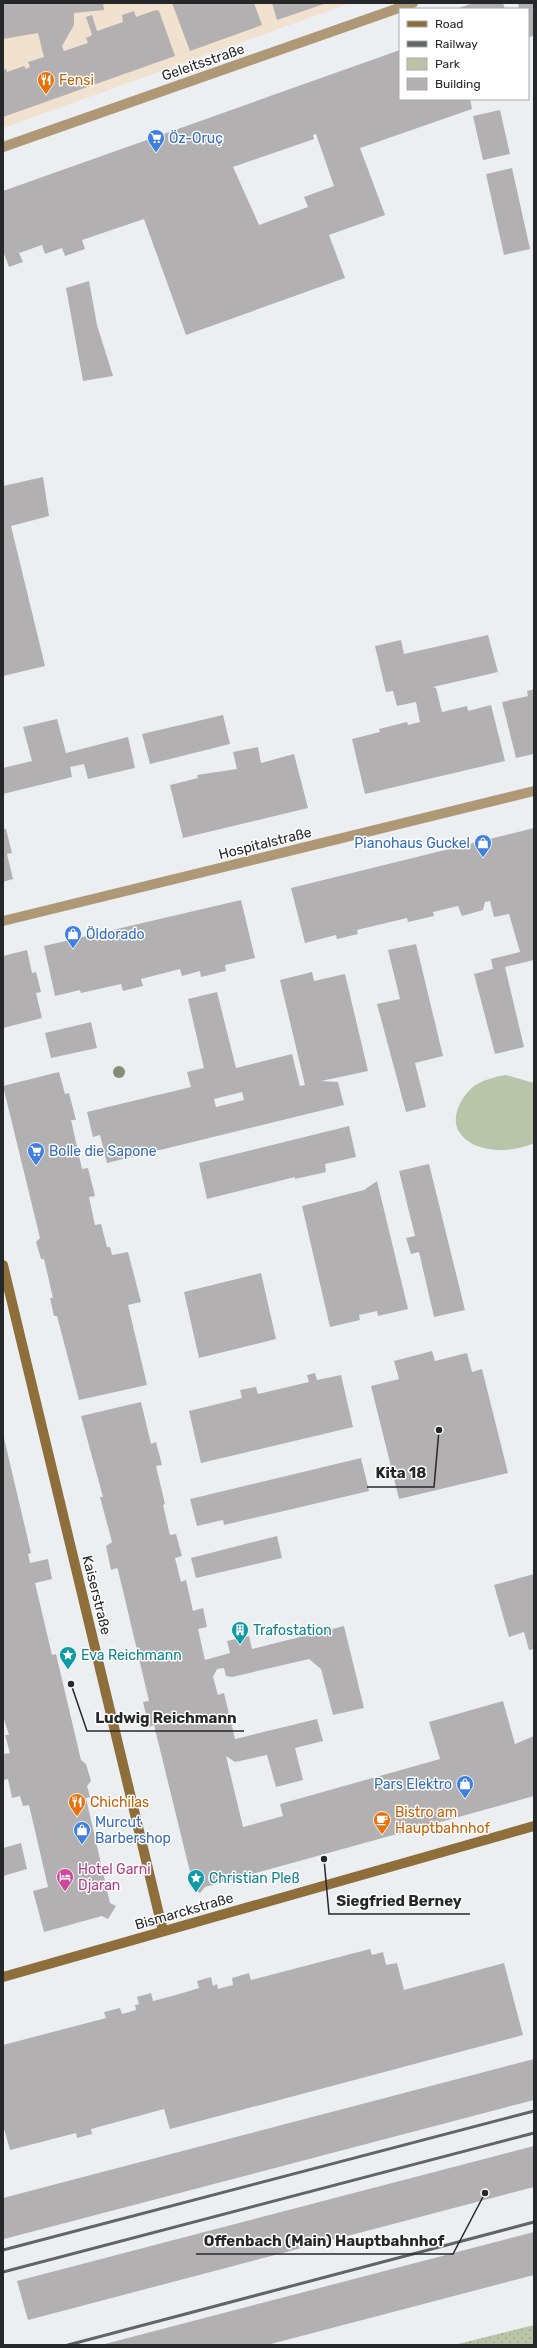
<svg xmlns="http://www.w3.org/2000/svg" width="537" height="2348" viewBox="0 0 537 2348" font-family="Rubik,sans-serif">
<defs>
<pattern id="grass-dots" width="8" height="8" patternUnits="userSpaceOnUse"><rect width="8" height="8" fill="#b9c4a9"/><path d="M2 2h.1M6 6h.1" fill="none" stroke="#9fa891" stroke-width="1.8" stroke-linecap="round"/></pattern>
</defs>
<rect width="100%" height="100%" fill="#eceff1"/>
<path fill="#f1e2cf" d="M3 3H351L3 128Z"/>
<path fill="url(#grass-dots)" d="M534 2325V2345H454Z"/>
<path fill="#b9c4a9" d="M506 1075 534 1083V1143C513 1153 472 1155 458 1130 450 1114 465 1090 479 1083 487 1079 497 1076 506 1075Z"/>
<path fill="#b3b0b2" fill-rule="evenodd" d="M3 3H103L104 10 74 13V25L62 46 64 51 88 43 86 38 92 35 86 17 92 15 97 31 123 22 122 15 134 11 136 17 156 10 159 11 175 56 3 117V70L6 69 7 72 24 66 26 69 30 67 28 62 44 57 38 33 3 39Z
M172 3H254L262 25 190 51Z
M272 3H327L277 20Z
M473 3H503L505 9H456Z
M518 3H534V35L528 38V9H519Z
M400 50V99H470L472 109 360 148 385 215 329 235 345 278 186 335 144 219 82 240 85 249 65 256 62 248 45 254 42 245 19 253 23 262 9 267 3 251V191ZM316 134 334 186 304 197 308 207 259 225 233 167 314 139 313 135Z
M500 110 510 154 483 160 473 116Z
M512 168 530 249 504 255 486 174Z
M89 281 97 325 113 376 83 381 66 288Z
M43 477 49 516 11 526 45 666 3 676V486Z
M488 635 498 672 433 687 436 688 442 712 467 706 468 711 491 705 505 761 365 794 352 739 380 732 379 729 407 722 408 725 420 722 416 702 397 706 393 691 386 692 375 646 401 640 404 654Z
M534 689V754L516 758 502 702 528 696 527 691Z
M223 715 230 744 150 764 142 734Z
M57 719 66 753 128 737 135 768 88 779 84 764 70 767 72 777 3 794V768L32 761 23 727Z
M258 747 261 763 294 754 308 808 183 838 170 785 198 778 197 775 237 769 233 752Z
M534 828V960L505 967 524 1047 495 1054 474 974 493 969 491 959 520 952 509 914 494 917 490 901 485 902 483 910 462 916 458 906 433 912 434 916 408 922 407 918 357 930 358 934 337 939 336 935 305 943 291 888Z
M3 829H6L12 853 7 854 13 879 3 882Z
M241 900 255 958 225 965 226 971 201 977 200 971 182 976 180 969 141 979 143 986 123 991 121 984 81 993 80 990 55 996 44 946Z
M416 944 443 1056 415 1063 426 1107 406 1112 377 1004 400 999 388 950Z
M27 950 32 973 36 972 41 992 36 993 42 1018 3 1028V956Z
M312 972 314 981 345 974 368 1071 321 1081 338 1082 344 1105 107 1163 100 1135 93 1137 87 1112 191 1087 187 1072 204 1068 188 999 217 992 236 1068 292 1054 300 1086 305 1085 280 980ZM242 1092 244 1100 216 1107 214 1099Z
M91 1022 97 1048 51 1058 45 1033Z
M59 1072 65 1094 69 1093 76 1120H71L82 1169 88 1168 95 1196 89 1197 95 1225 101 1224 107 1247H110L112 1255 128 1252 141 1302 128 1305 147 1385 79 1400 57 1316H54L50 1298H53L44 1259H41L36 1242 40 1238 3 1086Z
M349 1126 356 1157 325 1164 326 1172 295 1179V1177L207 1199 199 1163Z
M429 1164 465 1310 434 1317 419 1252 411 1254 406 1238 415 1236 399 1171Z
M377 1181 408 1309 378 1316 377 1311 359 1315 360 1320 330 1327 302 1206 364 1190Z
M261 1273 276 1339 199 1358 184 1292Z
M432 1351 435 1361 467 1353 472 1372 482 1369 508 1473 399 1499 371 1386 399 1379 394 1361Z
M315 1373 317 1380 341 1375 353 1427 201 1463 189 1411 242 1398 240 1390 256 1387 258 1394 309 1382 307 1375Z
M141 1402 151 1444 156 1442 162 1465 156 1466 165 1504 163 1505 170 1535 176 1534 182 1556 175 1558 181 1582 186 1580 193 1611 203 1608 207 1627 198 1629 205 1660 230 1653 227 1641 249 1636 252 1649 344 1626 364 1708 333 1715 321 1669 309 1659 232 1677 226 1676 224 1668 217 1669 213 1677 218 1695 224 1693 235 1739 317 1719 323 1741 295 1748 303 1780 276 1787 267 1755 235 1762 226 1756 243 1827 283 1816 280 1804 440 1759 429 1722 503 1701 515 1744 534 1736V1796L205 1887 200 1893 190 1886 192 1880 154 1725 149 1727 143 1702 149 1701 124 1595 118 1570 117 1568 111 1570 106 1546 112 1542 100 1497H103L81 1416Z
M4 1438 31 1553 28 1554 30 1563 48 1559 52 1579 35 1583 52 1655 56 1654 81 1760 86 1764 91 1781 87 1786 90 1797 86 1798 110 1903 116 1906 108 1919 102 1916 44 1932 33 1891 48 1887 29 1805 23 1806 20 1796 12 1798 8 1779 4 1780 3 1777V1754L10 1753 5 1735H9L3 1716Z
M361 1458 369 1491 224 1525 223 1520 197 1526 190 1499Z
M277 1536 282 1558 196 1578 191 1558Z
M534 1574V1649L529 1650 524 1632 509 1637 494 1585Z
M21 1843 27 1869 3 1876V1848Z
M370 1949 372 1955 383 1952 386 1965 397 1963 404 1990 504 1963 523 2035 170 2129 164 2109 91 2129 92 2134 77 2138 76 2133 10 2150 3 2125V2045L106 2018 104 2012 120 2008 122 2014 136 2010 135 2005 139 2004 137 1997 151 1993 153 2001 176 1995 199 1988 197 1981 211 1977 213 1986 217 1984 218 1989 233 1985 232 1978 249 1973 251 1980Z
M534 2059V2100L4 2239 3 2198Z
M534 2146V2187L28 2320 17 2281Z
M534 2232V2275L267 2345H101Z"/>
<g fill="none" stroke-linecap="round" stroke-linejoin="round">
<path stroke="#ae9876" stroke-width="10" d="M3 147 413 3
M3 921 534 791"/>
<path stroke="#8e6e3a" stroke-width="10" d="M3 1265 163 1931
M3 1977 534 1826"/>
<path stroke="#636465" stroke-width="3" d="M3 2250 534 2111
M3 2272 534 2133
M68 2345 534 2222"/>
</g>
<circle fill="#848d75" cx="119" cy="1072" r="6"/>
<defs>
<symbol id="restaurant-pin" viewBox="-11 -11 22 30"><path d="M0 17L-7.5 6A9.5 9.5 0 1 1 7.5 6Z" fill="#e8710a" stroke="#fff"/><path d="M-5-6h1v4h1v-4h1v4h1v-4h1v5L-1.5 .5V6h-2V.5L-5-1ZM5-6V6H3V1.5H1.5Q1.5-4 5-6Z" fill="#fff"/></symbol>
<symbol id="supermarket-pin" viewBox="-11 -11 22 30"><path d="M0 17L-7.5 6A9.5 9.5 0 1 1 7.5 6Z" fill="#3f7fe0" stroke="#fff"/><path d="M-6-5.5h2.5l.6 2H6L4.5 2H-2.5L-4.4-4H-6ZM-1.5 3.2a1.3 1.3 0 1 0 .1 0ZM3 3.2a1.3 1.3 0 1 0 .1 0Z" fill="#fff"/></symbol>
<symbol id="shop-pin" viewBox="-11 -11 22 30"><path d="M0 17L-7.5 6A9.5 9.5 0 1 1 7.5 6Z" fill="#3f7fe0" stroke="#fff"/><path d="M-5-2.5h2.3a2.7 3.5 0 0 1 5.4 0H5L5.5 6h-11ZM-1.5-2.5h3a1.5 2.3 0 0 0-3 0Z" fill="#fff"/></symbol>
<symbol id="building-pin" viewBox="-11 -11 22 30"><path d="M0 17L-7.5 6A9.5 9.5 0 1 1 7.5 6Z" fill="#0f9aa8" stroke="#fff"/><path d="M-4-6H4V6H1V3H-1V6H-4ZM-2.5-4.3h1.7v1.8h-1.7ZM.8-4.3h1.7v1.8H.8ZM-2.5-1h1.7V.8h-1.7ZM.8-1h1.7V.8H.8Z" fill="#fff"/></symbol>
<symbol id="sight-pin" viewBox="-11 -11 22 30"><path d="M0 17L-7.5 6A9.5 9.5 0 1 1 7.5 6Z" fill="#0f9aa8" stroke="#fff"/><path d="M0-6L1.8-2.2L6-1.7L2.9 1.2L3.7 5.4L0 3.3L-3.7 5.4L-2.9 1.2L-6-1.7L-1.8-2.2Z" fill="#fff"/></symbol>
<symbol id="cafe-pin" viewBox="-11 -11 22 30"><path d="M0 17L-7.5 6A9.5 9.5 0 1 1 7.5 6Z" fill="#e8710a" stroke="#fff"/><path d="M-5.5-4.5H6V0H3Q3 3.5 0 3.5H-2.5Q-5.5 3.5-5.5 0ZM3-3.2v2h1.7v-2ZM-6 4.5H4V6H-6Z" fill="#fff"/></symbol>
<symbol id="hotel-pin" viewBox="-11 -11 22 30"><path d="M0 17L-7.5 6A9.5 9.5 0 1 1 7.5 6Z" fill="#d1479c" stroke="#fff"/><path d="M-6-4.5h1.5V1H6V5H4.5V3h-9V5H-6ZM-4 0a1.8 1.8 0 1 1 3.6 0ZM.5 0V-2.5h3Q6-2.5 6 0Z" fill="#fff"/></symbol>
</defs>
<g fill-rule="evenodd">
<use href="#restaurant-pin" x="36" y="70" width="20" height="27"/>
<use href="#supermarket-pin" x="146" y="128" width="20" height="27"/>
<use href="#shop-pin" x="473" y="833" width="20" height="27"/>
<use href="#shop-pin" x="63" y="924" width="20" height="27"/>
<use href="#supermarket-pin" x="26" y="1141" width="20" height="27"/>
<use href="#building-pin" x="230" y="1620" width="20" height="27"/>
<use href="#sight-pin" x="58" y="1645" width="20" height="27"/>
<use href="#shop-pin" x="455" y="1774" width="20" height="27"/>
<use href="#restaurant-pin" x="67" y="1792" width="20" height="27"/>
<use href="#cafe-pin" x="372" y="1810" width="20" height="27"/>
<use href="#shop-pin" x="72" y="1820" width="20" height="27"/>
<use href="#hotel-pin" x="55" y="1867" width="20" height="27"/>
<use href="#sight-pin" x="186" y="1868" width="20" height="27"/>
</g>
<g text-anchor="middle" stroke-width="3" stroke-linejoin="round" paint-order="stroke">
<g font-size="14" fill="#262728" stroke="#fff">
<text transform="translate(203 62) rotate(-19)" y="5">Geleitsstraße</text>
<text transform="translate(265 843) rotate(-14)" y="5">Hospitalstraße</text>
<text transform="translate(97 1595) rotate(76)" y="5">Kaiserstraße</text>
<text transform="translate(184 1911) rotate(-16)" y="5">Bismarckstraße</text>
</g>
<g font-size="14" fill="#c56008" stroke="#fff" text-anchor="start">
<text x="59" y="85">Fensi</text>
<text x="90" y="1807">Chichilas</text>
<text x="395" y="1817">Bistro am<tspan x="395" dy="16">Hauptbahnhof</tspan></text>
</g>
<g font-size="14" fill="#366cbe" stroke="#fff" text-anchor="start">
<text x="169" y="143">Öz-Oruç</text>
<text x="470" y="848" text-anchor="end">Pianohaus Guckel</text>
<text x="86" y="939">Öldorado</text>
<text x="49" y="1156">Bolle die Sapone</text>
<text x="452" y="1789" text-anchor="end">Pars Elektro</text>
<text x="95" y="1827">Murcut<tspan x="95" dy="16">Barbershop</tspan></text>
</g>
<g font-size="14" fill="#0d838f" stroke="#fff" text-anchor="start">
<text x="253" y="1635">Trafostation</text>
<text x="81" y="1660">Eva Reichmann</text>
<text x="209" y="1883">Christian Pleß</text>
</g>
<g font-size="14" fill="#b23c85" stroke="#fff" text-anchor="start">
<text x="78" y="1874">Hotel Garni<tspan x="78" dy="16">Djaran</tspan></text>
</g>
</g>
<path fill="none" stroke="#262728" stroke-width="1.5" d="M439 1430L434 1487H367M71 1684L87 1731H244M324 1859L329 1914H470M485 2193L453 2254H196"/>
<g fill="#262728" stroke="#fff" stroke-width="1.5">
<circle cx="439" cy="1430" r="4"/>
<circle cx="71" cy="1684" r="4"/>
<circle cx="324" cy="1859" r="4"/>
<circle cx="485" cy="2193" r="4"/>
</g>
<g font-size="15" text-anchor="middle" font-weight="bold" fill="#262728" stroke="#fff" stroke-width="3" stroke-linejoin="round" paint-order="stroke">
<text x="401" y="1478">Kita 18</text>
<text x="166" y="1723">Ludwig Reichmann</text>
<text x="399" y="1906">Siegfried Berney</text>
<text x="324" y="2246">Offenbach (Main) Hauptbahnhof</text>
</g>
<rect width="537" height="2348" fill="none" stroke="#262728" stroke-width="8"/>
<rect x="399" y="8" width="130" height="92" fill="#ffffff" stroke="#a8a9a9"/>
<rect x="407" y="21" width="20" height="6" fill="#8e6e3a" stroke="#a8a9a9"/>
<text x="435" y="28" font-size="12" fill="#262728">Road</text>
<rect x="407" y="41" width="20" height="6" fill="#636465" stroke="#a8a9a9"/>
<text x="435" y="48" font-size="12" fill="#262728">Railway</text>
<rect x="407" y="58" width="20" height="12" fill="#b9c4a9" stroke="#a8a9a9"/>
<text x="435" y="68" font-size="12" fill="#262728">Park</text>
<rect x="407" y="78" width="20" height="12" fill="#b3b0b2" stroke="#a8a9a9"/>
<text x="435" y="88" font-size="12" fill="#262728">Building</text>
</svg>
